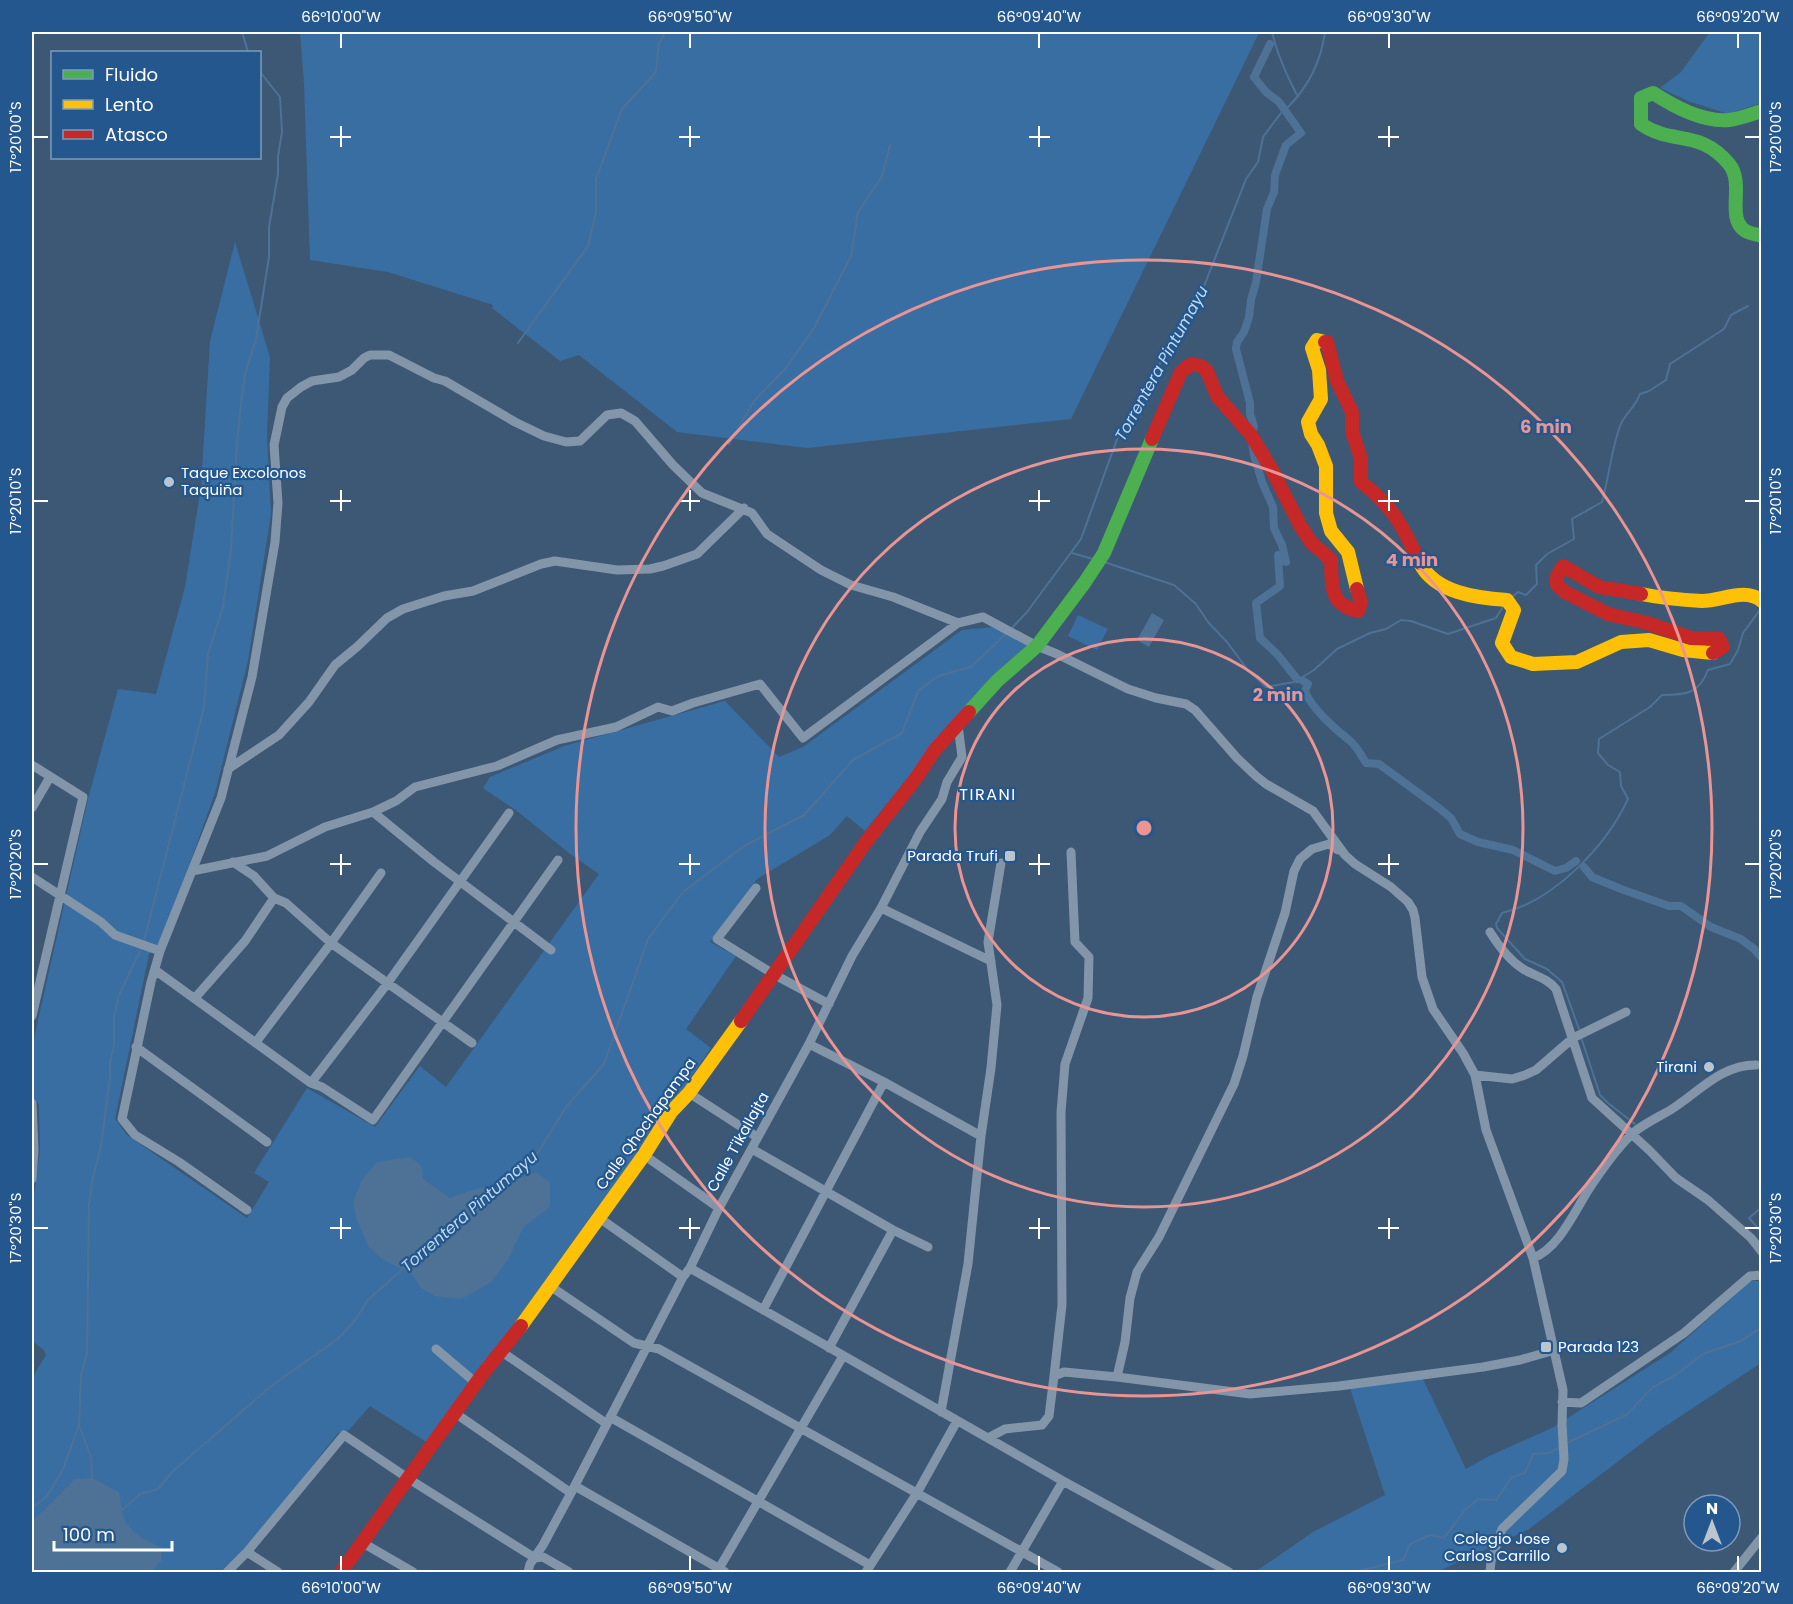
<svg xmlns="http://www.w3.org/2000/svg" width="1793" height="1604" viewBox="0 0 1793 1604" font-family="Poppins,sans-serif">
<rect width="100%" height="100%" fill="#3c5875"/>
<path fill="#396ea3" d="M300 32H1257L1258 35 1071 419 807 448 677 432 579 355 560 361 492 308 493 305 388 272 310 260 304 84Z
M1710 32H1761V103L1728 114 1688 101 1660 88 1681 72Z
M235 242 270 357 267 436 271 514 248 661 215 793 162 941 149 954 115 1119 127 1135 247 1218 269 1182 254 1173 307 1088 375 1127 420 1066 446 1087 599 874 569 853 517 811 483 788 490 777 564 746 725 701 779 757 803 747 962 630 994 627 1030 648 957 716 865 831 847 816 830 835 757 879 710 942 736 956 686 1029 711 1048 616 1188 428 1443 370 1406 349 1430 338 1433 258 1535 220 1572H32V1378L46 1355 44 1350 32 1341V1210L40 1151 39 1104 32 1098V1047L88 799 118 689 156 694 185 587 201 487 210 341Z
M1078 615 1108 629 1097 650 1068 636Z
M1751 1281H1761V1363L1658 1431 1529 1529 1437 1572H1255L1313 1532 1385 1495 1350 1388 1422 1377 1466 1469 1487 1457 1552 1428 1670 1353Z"/>
<path fill="#4e7196" d="M1152 613 1164 620 1149 647 1137 640Z
M409 1157C421 1163 423 1166 423 1179L450 1198 469 1191 489 1186 499 1187 535 1172 550 1182V1206L523 1228 508 1260 490 1283 461 1299 435 1296 421 1288 412 1274 383 1260 368 1246 357 1220 353 1203 361 1181 377 1162Z
M92 1478 119 1492C121 1501 121 1513 125 1521 132 1534 149 1542 161 1547V1561L151 1572H37L32 1568V1522L75 1479Z"/>
<g fill="none" stroke-linecap="round" stroke-linejoin="round">
<path stroke="#4e7196" stroke-width="2" d="M242 32 248 52
M1272 32C1277 54 1287 76 1298 97
M1288 107C1309 86 1321 61 1325 32
M518 343 588 246 596 212V179L622 109 656 72 659 43 666 32
M729 444 754 401 785 369 814 328 851 256 858 212 882 176 890 145
M1072 553 1093 559
M1104 562 1174 585 1196 604 1208 622 1227 642 1247 669 1266 687 1294 682 1314 670 1337 649 1370 633 1386 629 1401 620 1411 621 1448 634 1496 618 1504 605
M1512 597 1518 592 1526 595 1537 584 1536 565 1547 554 1574 539 1572 519 1602 502C1609 477 1611 451 1620 426 1625 413 1636 407 1640 394L1649 391 1666 380 1670 364 1724 329 1731 315 1748 306
M1011 629 1027 612 1081 539 1120 431 1201 294 1246 179 1258 162 1263 137 1281 113
M144 941 204 707 208 654 223 607 231 549 237 443 241 404 245 374 256 339 269 257V227L278 174V156L282 132 280 97 260 72
M1579 1029 1562 982 1547 969 1525 959 1497 928 1496 924 1502 913C1554 901 1606 846 1628 799L1621 786 1620 772 1608 765 1598 753 1599 739 1650 707 1662 695C1686 695 1699 694 1708 670L1730 664 1738 650 1743 633 1762 607
M1581 1037 1600 1095 1608 1103 1635 1124
M497 1188 537 1154 566 1107 604 1064 648 939 683 892 744 846 804 815 853 760 902 733 918 691 938 676 971 667 1007 633
M1762 1207 1749 1218 1762 1233
M1565 1444 1626 1415 1653 1387 1677 1374 1703 1354 1741 1341 1762 1327
M92 1478 91 1457 79 1425 81 1375 87 1353 89 1204 92 1182 101 1146 110 1077V1063L114 1046V1018L119 995 142 947
M32 1508 47 1496 63 1469 79 1425
M122 1510 140 1494 158 1489 171 1473 271 1386 339 1338 355 1320 368 1300 404 1268
M1347 1572C1366 1571 1384 1564 1403 1560L1410 1544 1430 1535 1444 1538 1464 1511 1478 1499 1496 1500 1512 1477 1525 1473 1533 1454 1549 1453 1560 1447"/>
<path stroke="#4e7196" stroke-width="8" d="M1270 44 1254 77 1266 92 1279 102 1301 133 1286 145 1275 175 1274 192 1267 209 1256 282 1251 300 1249 317 1244 332 1237 342 1236 349 1250 403V414L1254 426 1251 435 1254 455 1262 482 1273 507 1274 528 1282 545 1286 562 1278 555 1280 586 1256 603 1260 638 1278 655 1297 679
M1303 681 1308 684 1305 691C1311 708 1336 730 1349 740 1356 745 1362 756 1366 763L1379 764 1439 808 1451 818 1460 834 1478 842 1513 850 1555 871 1566 868 1576 861
M1584 867 1592 877 1621 889 1669 906H1681L1711 927 1741 939 1754 949 1762 958"/>
<path stroke="#8396a9" stroke-width="9" d="M32 765 83 797 32 1016
M228 769 279 735 309 702 335 665 358 646 387 618 403 609 444 596 473 591 541 564 555 561 617 570 650 569 663 566 697 554 744 508
M32 808 50 777
M373 812 434 862 551 950
M233 862 254 876 274 898 286 903 331 943 472 1043
M192 871 267 856 325 827 373 812 396 801 415 787 497 766 557 740 616 727 658 707 672 711 693 703 760 684 803 738 958 623
M32 877 101 922 115 935 160 951
M756 888 717 939 775 975 829 1004
M881 908 991 961
M1490 932C1498 945 1509 960 1523 969 1535 976 1547 978 1556 989L1592 1098 1649 1150 1676 1178 1708 1200 1751 1238 1762 1252
M155 970 311 1083 322 1087 373 1120 558 860
M195 998 245 941 274 898
M256 1042 331 943 381 873
M809 1044 884 1082 981 1136
M136 1047 267 1142
M1475 1075 1512 1079 1525 1075 1536 1070 1573 1038 1626 1012
M311 1083 387 984 509 813
M689 1093 757 1137
M32 1103 34 1150 32 1179
M752 1149 893 1230 928 1247
M644 1155 719 1208
M247 1210 179 1162 135 1135 122 1119 151 982 160 951 221 798 252 677 275 542 278 503 274 445 282 407 287 398 301 387 312 381 339 377 352 370 364 358 370 355H389L434 378 445 381 515 422 544 436 566 442 580 441 607 415 621 413 635 421 673 465 702 493 752 513 767 534 821 570 851 585 893 597 958 623 983 617 1037 646 1057 654 1128 689 1156 698 1186 704 1195 710 1237 758 1256 776 1266 784 1313 811 1345 855 1355 864 1391 887 1408 902 1413 910 1415 918 1422 977 1433 1009 1463 1053 1475 1075 1486 1130 1533 1258 1563 1390 1562 1424 1564 1459 1562 1471 1502 1529 1491 1561 1490 1572
M598 1217 683 1277
M1533 1258C1562 1247 1577 1204 1595 1180 1606 1164 1619 1146 1633 1133 1645 1123 1659 1117 1672 1109 1700 1091 1721 1065 1756 1065
M690 1268 1063 1481 1229 1572
M550 1286 634 1343 659 1349 1058 1572
M763 1310 884 1082
M829 1348 893 1230
M436 1349 476 1383
M502 1352 607 1424
M1054 1376 1062 1305 1061 1112 1065 1064 1088 998 1089 957 1075 942 1071 852
M1117 1377 1125 1342 1130 1298 1137 1272 1159 1237 1234 1084 1243 1056 1257 997 1285 913 1294 871 1300 859 1312 849 1329 844 1338 850
M1562 1402 1581 1403 1684 1333 1750 1276 1762 1275
M941 1412 968 1264 981 1136 991 1068 997 1005 988 942 1001 863
M455 1413 571 1493
M610 1417 870 1565
M988 1438 1005 1429 1042 1425 1049 1416 1054 1376 1064 1372 1117 1377 1250 1394 1339 1386 1483 1367 1520 1360 1555 1350
M575 1486 725 1572
M363 1543 413 1572
M247 1552 278 1572
M227 1572 247 1552 344 1435 409 1479 535 1558 543 1557 569 1572
M528 1572 530 1564 543 1545 571 1493 683 1277 690 1268 719 1208 809 1044 852 956 881 908 920 832 942 799 947 782 962 757 958 725
M717 1572 843 1356
M866 1572 917 1493 957 1421
M1010 1572 1063 1481
M1734 1572 1762 1537"/>
<path stroke="#4caf50" stroke-width="14" d="M1762 111C1752 114 1740 119 1729 120 1702 122 1675 107 1653 93L1641 98V124C1673 146 1699 128 1729 164 1745 183 1726 216 1744 230 1749 234 1756 234 1762 236
M969 712 997 681 1037 646 1085 582 1104 553 1152 439"/>
<path stroke="#ffc107" stroke-width="14" d="M1325 342 1317 340 1312 348 1319 370 1321 399 1308 422 1311 434 1318 445 1326 466V513L1331 531 1348 552 1357 589
M1420 563C1435 593 1477 598 1507 600L1514 610 1502 643 1511 657 1533 664 1577 662 1621 642 1649 640 1683 650 1713 653
M1641 594C1661 598 1682 600 1702 601 1722 601 1745 587 1762 601
M521 1326 644 1155 671 1112 689 1093 741 1021"/>
<path stroke="#c62828" stroke-width="14" d="M1325 342H1327L1337 381 1352 412V431L1361 459V482C1395 508 1402 526 1420 563
M1152 439 1181 372 1191 364 1201 366 1207 371 1217 396 1251 435 1273 472 1301 527 1311 542 1331 560C1332 585 1329 605 1358 611L1361 603 1357 589
M1641 594 1599 587 1563 566 1557 576V585L1565 592 1608 614 1647 623 1691 638 1719 639 1723 647 1713 653
M741 1021 866 842 917 777 934 751 969 712
M341 1572 482 1375 521 1326"/>
</g>
<path fill="none" stroke="#fff" stroke-width="2" d="M341 33V48M690 33V48M1039 33V48M1389 33V48M1738 33V48M341 126V147M690 126V147M1039 126V147M1389 126V147M33 137H48M330 137H351M679 137H700M1029 137H1050M1378 137H1399M1745 137H1760M341 490V511M690 490V511M1039 490V511M1389 490V511M33 501H48M330 501H351M679 501H700M1029 501H1050M1378 501H1399M1745 501H1760M341 854V875M690 854V875M1039 854V875M1389 854V875M33 864H48M330 864H351M679 864H700M1029 864H1050M1378 864H1399M1745 864H1760M341 1218V1239M690 1218V1239M1039 1218V1239M1389 1218V1239M33 1228H48M330 1228H351M679 1228H700M1029 1228H1050M1378 1228H1399M1745 1228H1760M341 1556V1571M690 1556V1571M1039 1556V1571M1389 1556V1571M1738 1556V1571"/>
<g fill="none" stroke="#ea9494" stroke-width="3">
<circle cx="1144" cy="828" r="189"/>
<circle cx="1144" cy="828" r="379"/>
<circle cx="1144" cy="828" r="568"/>
</g>
<g fill="#bbc5cf" stroke="#24578d" stroke-width="2">
<circle cx="169" cy="482" r="6"/>
<rect x="1004" y="850" width="12" height="12" rx="3"/>
<circle cx="1709" cy="1067" r="6"/>
<rect x="1540" y="1341" width="12" height="12" rx="3"/>
<circle cx="1562" cy="1548" r="6"/>
</g>
<g text-anchor="middle" stroke-width="4.5" stroke-linejoin="round" paint-order="stroke">
<g font-size="15" fill="#fff" stroke="#24578d" text-anchor="end">
<text x="181" y="478" text-anchor="start">Taque Excolonos<tspan x="181" dy="17">Taquiña</tspan></text>
<text x="998" y="861">Parada Trufi</text>
<text x="1697" y="1072">Tirani</text>
<text x="1558" y="1352" text-anchor="start">Parada 123</text>
<text x="1550" y="1544">Colegio Jose<tspan x="1550" dy="17">Carlos Carrillo</tspan></text>
</g>
<g font-size="15" fill="#fff" stroke="#24578d">
<text transform="translate(646 1124) rotate(-54)" y="5">Calle Qhochapampa</text>
<text transform="translate(738 1142) rotate(-61)" y="5">Calle T'ikallajta</text>
</g>
<g font-size="16" font-style="italic" fill="#bfd9f2" stroke="#24578d">
<text transform="translate(1161 363) rotate(-61)" y="6">Torrentera Pintumayu</text>
<text transform="translate(469 1211) rotate(-41)" y="6">Torrentera Pintumayu</text>
</g>
<g font-size="16" letter-spacing="1.5" fill="#fff" stroke="#24578d">
<text x="988" y="800">TIRANI</text>
</g>
</g>
<circle cx="1144" cy="828" r="9" fill="#ea9494" stroke="#24578d" stroke-width="3"/>
<g font-size="18" text-anchor="middle" font-weight="bold" fill="#ea9494" stroke="#24578d" stroke-width="4.5" stroke-linejoin="round" paint-order="stroke">
<text x="1546" y="433">6 min</text>
<text x="1412" y="566">4 min</text>
<text x="1278" y="701">2 min</text>
</g>
<rect width="1793" height="1604" fill="none" stroke="#24578d" stroke-width="66"/>
<rect x="51" y="51" width="210" height="108" fill="#24578d" stroke="#7c9abb" stroke-width="1.5"/>
<rect x="63" y="70" width="30" height="9" fill="#4caf50" stroke="#7c9abb" stroke-width="1.5"/>
<text x="105" y="81" font-size="18" fill="#ffffff">Fluido</text>
<rect x="63" y="100" width="30" height="9" fill="#ffc107" stroke="#7c9abb" stroke-width="1.5"/>
<text x="105" y="111" font-size="18" fill="#ffffff">Lento</text>
<rect x="63" y="130" width="30" height="9" fill="#c62828" stroke="#7c9abb" stroke-width="1.5"/>
<text x="105" y="141" font-size="18" fill="#ffffff">Atasco</text>
<g transform="translate(1712 1523)"><circle r="28" fill="#24578d" stroke="#7c9abb" stroke-width="1.5"/>
<path d="M0-4.5L10 22L0 15L-10 22Z" fill="#bbc5cf"/>
<text y="-9" font-size="16" font-weight="bold" text-anchor="middle" fill="#ffffff">N</text>
</g>
<path d="M54 1541v9h118v-9" fill="none" stroke="#ffffff" stroke-width="3"/>
<text x="63" y="1541" font-size="18" fill="#ffffff" stroke="#24578d" stroke-width="4.5" paint-order="stroke">100 m</text>
<rect x="33" y="33" width="1727" height="1538" fill="none" stroke="#fff" stroke-width="2"/>
<g font-size="15" text-anchor="middle" fill="#fff">
<text x="341" y="22">66°10'00"W</text>
<text x="690" y="22">66°09'50"W</text>
<text x="1039" y="22">66°09'40"W</text>
<text x="1389" y="22">66°09'30"W</text>
<text x="1738" y="22">66°09'20"W</text>
<text transform="translate(16 137) rotate(-90)" y="5">17°20'00"S</text>
<text transform="translate(1776 137) rotate(-90)" y="5">17°20'00"S</text>
<text transform="translate(16 501) rotate(-90)" y="5">17°20'10"S</text>
<text transform="translate(1776 501) rotate(-90)" y="5">17°20'10"S</text>
<text transform="translate(16 864) rotate(-90)" y="5">17°20'20"S</text>
<text transform="translate(1776 864) rotate(-90)" y="5">17°20'20"S</text>
<text transform="translate(16 1228) rotate(-90)" y="5">17°20'30"S</text>
<text transform="translate(1776 1228) rotate(-90)" y="5">17°20'30"S</text>
<text x="341" y="1593">66°10'00"W</text>
<text x="690" y="1593">66°09'50"W</text>
<text x="1039" y="1593">66°09'40"W</text>
<text x="1389" y="1593">66°09'30"W</text>
<text x="1738" y="1593">66°09'20"W</text>
</g>
</svg>
